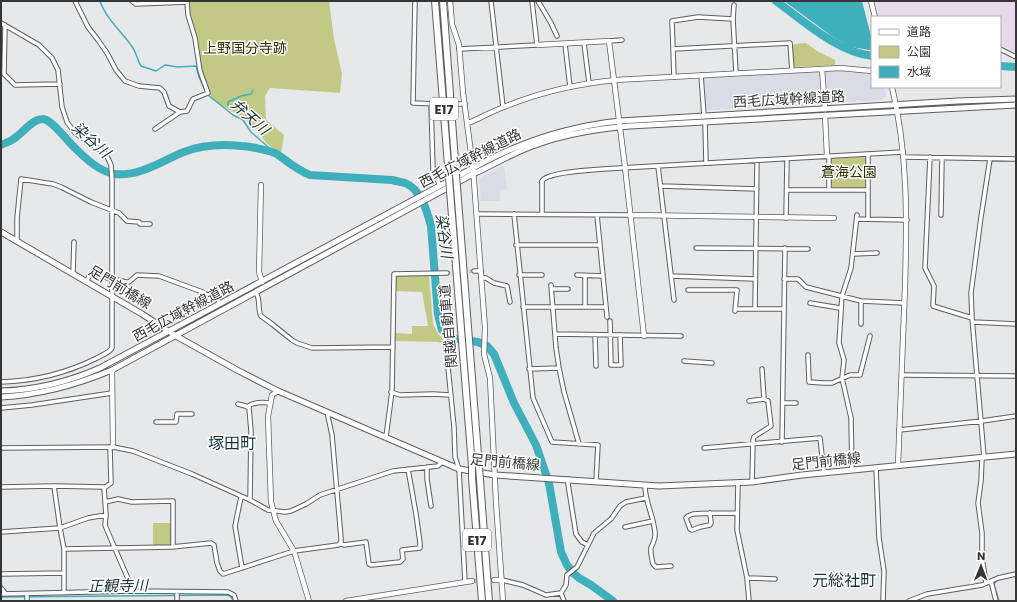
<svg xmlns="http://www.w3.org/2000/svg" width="1017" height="602" viewBox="0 0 1017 602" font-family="Poppins,'Noto Sans JP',sans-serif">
<rect width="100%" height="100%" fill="#e7e8ea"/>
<path fill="#d8dce6" d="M844 70 872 73V87H884L886 95 882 100 828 103 826 101 824 73 826 71Z
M817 71 819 74 820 101 818 104 708 110 706 108 704 79 706 77Z
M504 165 507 189 500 190V201H481L479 180 483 176Z"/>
<path fill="#e7d8eb" d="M876 1H1016V53L1000 45V17H880Z"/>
<path fill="#c2c985" d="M188 1H329L334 39 342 74 340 93 270 88 265 96 266 120 284 135 281 154 266 143 260 134 241 116 220 105 212 98 202 76 189 14Z
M806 43 817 51 835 60V65L796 67 794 66 792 46 794 44Z
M864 157 867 159 866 187 865 188 832 187 830 185V161L832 158Z
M398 275 429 276 433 324 437 332 445 342 443 344 438 342 396 341 394 340V333L412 334V326H428L422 292 395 291 396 278Z
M153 523H172V544L171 546 153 545Z"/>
<path fill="#3fafbb" d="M784 1H862L872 40V49L870 50 851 47 833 37Z"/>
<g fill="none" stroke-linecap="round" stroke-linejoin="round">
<path stroke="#3fafbb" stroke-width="1.5" d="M100 1C106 19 123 33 133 48 137 54 137 60 141 66L156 71 165 65 178 67 196 66 199 77 204 88
M208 95 233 115 243 120 251 132 275 153
M228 106V102L241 96 251 94 253 90
M1008 577 1016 576
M1 597 226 595 230 596 234 601
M999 601 994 585 996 581 1000 579"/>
<path stroke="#3fafbb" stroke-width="8" d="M776 1C805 22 836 51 872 56
M1000 66 1016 67
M1 145C5 143 9 142 12 140 22 135 30 120 42 119 51 118 68 142 75 148 86 159 100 172 115 174 140 177 163 160 184 152 202 145 222 144 241 146 249 146 271 151 277 154 288 162 297 170 310 175L392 180C396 181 401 182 405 183 421 189 427 211 431 226L438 314 442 330 447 336 452 338 478 342 487 346 494 354 514 403 536 445 549 483 561 552 567 565 573 573 579 578 591 585 613 601"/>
<path stroke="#c3c4c6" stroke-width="3.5" stroke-dasharray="3.5 2" stroke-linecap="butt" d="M447 273 474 271"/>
<path stroke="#c3c4c6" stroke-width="4.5" stroke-dasharray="4.5 2" stroke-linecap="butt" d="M472 581 491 580"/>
<defs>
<path id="minor" d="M75 1 88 27 98 40 107 53 116 70 125 81 139 86 160 88 164 92 169 106 180 112
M132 1 136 4 187 2
M415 1 413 103 438 104
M491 1 503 107
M538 1 551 23 557 36
M734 5 733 19 736 73
M1 23 39 45 52 58 58 70 62 107 67 122 75 133 106 154 111 165 112 179V348C109 353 102 355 97 358 67 373 34 381 1 382
M5 25 4 74 15 85 60 84
M609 41 622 40
M584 43 589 83
M565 44 570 87
M459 49 537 45 532 1
M673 49 790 43 792 70
M1000 49 1016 57
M701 75 704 116
M674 77 672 21 698 17 733 19
M431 104 433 170 440 186
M456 104H465
M705 122 706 163
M155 129 180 112 187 111 193 99 208 93 200 71 195 38 188 15 187 1
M903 157 1016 159
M930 157 925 268 934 286 933 306 972 318
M658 166 674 300
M661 186 757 189
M787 190H868
M829 190V156
M477 214 631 215
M514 214 533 398 552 442 598 445 596 481
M542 214V181C547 172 592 170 603 169L903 152
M597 215 607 317
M941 215 942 158
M786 218 787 159
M857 219 907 220
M868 219V154
M17 241V218L21 179 53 184 61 187 91 202 119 213 127 221 139 222 140 224H150
M516 245H600
M696 248 808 249
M853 254 877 253
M474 271H481
M73 273 74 242
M519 275H542
M577 275 603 276
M671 276 755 279
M481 278H486L494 283 507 286 510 302
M784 279H798L806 287 861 301 904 303
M86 281 91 274 126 282H129L137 275 159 276 208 294 217 299 221 304
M551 285 556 348 559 368 564 392 579 444
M552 289H568
M688 290H737L735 311
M256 293C261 300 257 308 261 316L272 324 292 340 297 343 312 348 393 347
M810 303 840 308
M523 307H606
M585 307V276
M736 309H784
M755 309 757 160
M610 321 611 365H621L620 335
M973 322 1016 324
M861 324V301
M555 334 681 336
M595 335 596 366
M447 342 446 347 454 427 455 457 459 469 465 582
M808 355 809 382 824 383H832L850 375H860L870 336
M684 361 712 363
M529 369 559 368
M902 375 1016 376
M391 392 400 395 433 394 450 395
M749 401 764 399
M783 403H796
M238 404 249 407V408L251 431 250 500
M247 407C253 402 262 402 270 403
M1 408 32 405 112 393
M156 422H176L177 414H192
M899 430 982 421 1016 416
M386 437 392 391 394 274 447 273
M782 442 785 248
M110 447 111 483 104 488 106 515 105 525 107 530 129 581 132 591
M1 448 113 447 133 451 192 474 250 500 268 510 285 512 291 511 306 504 320 495 393 471 438 466 442 462
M704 448 820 438 824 473
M984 457 972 318 971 293 981 217 990 159
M982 458 981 481 978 503 982 533V558L986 583
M427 467V479L431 506
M876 468 879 538 884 571 883 601
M852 470 851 418 842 378 844 360 839 343 842 296 851 268 857 215
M568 479V484L576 534 582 542 588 545
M752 482 753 440 754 437 771 426 768 401 764 399 762 369
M738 483 737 530 747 578 749 601
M54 486 104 487
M645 486C645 502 654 517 655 533 656 539 653 542 651 548 650 553 652 559 653 564L656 567 671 566
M1 487 54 486 60 528 88 518 106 515
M241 497 235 526 242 568
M105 502 118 499 132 502 173 501V547
M710 513 711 523 710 525 700 527 692 530 690 529 686 518 688 516 693 514C708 513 721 513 736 513
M625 527 653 521
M1 532 60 528 64 549 172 547 211 543 214 545 217 563 220 571 223 574 294 551 338 545 341 542V538L332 435 327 412
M340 543 344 545 366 542 369 564 371 565 400 562 403 559 402 550 420 548V543L416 514 408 469
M64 549V593
M1 574 64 573
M747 578 775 579
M502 580 523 585 546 595 561 593 566 585 567 575 577 567 594 533 611 519 620 506 626 502 646 498
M991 581 996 601
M1 588 6 594
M177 592V601
M561 593 564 601
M1 594 132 591 228 592 234 595 236 601
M27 594V601
M909 601 927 594 982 585 998 578 1016 574"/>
<path id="tertiary" d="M450 1 452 24 459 45 463 93 473 168 485 328 484 354 490 378 496 502 503 601
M871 1 875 17
M537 45 609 41 625 167 644 336
M822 69 825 109
M892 87C908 153 907 220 905 287 903 346 900 406 898 466
M825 115 827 156
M467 123 471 122C482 117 493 111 504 107 540 92 577 84 615 80L840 68 872 71
M261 185 259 272 262 282
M631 215 834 218
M112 370 113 447
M278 391 272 395 268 416 271 502 276 521 294 551 309 601
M494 580H502
M346 601 472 581"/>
<path id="secondary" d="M1 232 142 314 176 336 237 370 278 391 459 469 495 475 659 486 752 482 802 475 1016 454
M1 391C36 390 68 382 100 368L486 161C529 139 572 126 620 121L958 101 1016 99
M1 397C40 395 76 385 112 370L473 174C489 167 504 158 520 151 554 136 592 129 630 126L1016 105"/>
<path id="motorway" d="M435 1 449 178
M443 1 456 174
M457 187 479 467
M450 191 472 466
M472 478 482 601
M480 480 489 601"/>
</defs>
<use href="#minor" stroke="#5d5e60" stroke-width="5.5"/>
<use href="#tertiary" stroke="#5d5e60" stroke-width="6"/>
<use href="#secondary" stroke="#5d5e60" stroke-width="7"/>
<use href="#motorway" stroke="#5d5e60" stroke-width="8"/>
<use href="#minor" stroke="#fff" stroke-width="3.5"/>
<use href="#tertiary" stroke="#fff" stroke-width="4.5"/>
<use href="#secondary" stroke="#fff" stroke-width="5"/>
<use href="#motorway" stroke="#fff" stroke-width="6"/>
<defs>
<path id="motorway-bridge" d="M456 174 457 187
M449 178 450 191
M472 466V478
M479 467 480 480"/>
</defs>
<use href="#motorway-bridge" stroke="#5d5e60" stroke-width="8" stroke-linecap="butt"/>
<use href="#motorway-bridge" stroke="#fff" stroke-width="6"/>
</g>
<g text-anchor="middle" stroke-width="3" stroke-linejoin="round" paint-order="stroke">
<g fill="#fff" stroke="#727272" stroke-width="1">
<rect x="430" y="98" width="28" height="22" rx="3"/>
<rect x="463" y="529" width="28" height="22" rx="3"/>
</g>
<g font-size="13" font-weight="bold" fill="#353536">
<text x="444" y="114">E17</text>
<text x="477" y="545">E17</text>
</g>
<g font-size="14" fill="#2c2f03" stroke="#fff">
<text x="245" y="53">上野国分寺跡</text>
<text x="849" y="177">蒼海公園</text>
</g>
<g font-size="14" fill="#353536" stroke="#fff">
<text transform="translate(789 99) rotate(-3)" y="5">西毛広域幹線道路</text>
<text transform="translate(470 158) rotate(-27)" y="5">西毛広域幹線道路</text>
<text transform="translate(120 287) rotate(31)" y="5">足門前橋線</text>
<text transform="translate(183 311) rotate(-28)" y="5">西毛広域幹線道路</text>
<text transform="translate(448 326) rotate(-95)" y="5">関越自動車道</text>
<text transform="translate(826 461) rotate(-6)" y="5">足門前橋線</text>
<text transform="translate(505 462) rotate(5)" y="5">足門前橋線</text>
</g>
<g font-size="15" font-style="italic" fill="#193235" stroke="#fff">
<text transform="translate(250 117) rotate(42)" y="5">弁天川</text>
<text transform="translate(91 140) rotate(42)" y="5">染谷川</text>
<text transform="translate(444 236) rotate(82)" y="5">染谷川</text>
<text transform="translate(118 586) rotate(-1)" y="5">正観寺川</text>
</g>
<g font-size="16" fill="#133535" stroke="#fff">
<text x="232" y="449">塚田町</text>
<text x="844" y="586">元総社町</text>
</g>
</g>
<rect width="1017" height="602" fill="none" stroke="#353536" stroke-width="4"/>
<rect x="871" y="16" width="130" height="72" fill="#ffffff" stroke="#aeaeaf"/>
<rect x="879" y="29" width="20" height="6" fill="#ffffff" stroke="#aeaeaf"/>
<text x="907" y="36" font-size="12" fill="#353536">道路</text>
<rect x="879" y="46" width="20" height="12" fill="#c2c985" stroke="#aeaeaf"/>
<text x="907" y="56" font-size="12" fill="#353536">公園</text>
<rect x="879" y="66" width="20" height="12" fill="#3fafbb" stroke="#aeaeaf"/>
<text x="907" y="76" font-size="12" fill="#353536">水域</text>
<g transform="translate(981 566) rotate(1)" stroke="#ffffff" stroke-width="3" paint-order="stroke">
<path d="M0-3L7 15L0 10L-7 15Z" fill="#353536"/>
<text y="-6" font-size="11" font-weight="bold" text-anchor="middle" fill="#353536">N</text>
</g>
</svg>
